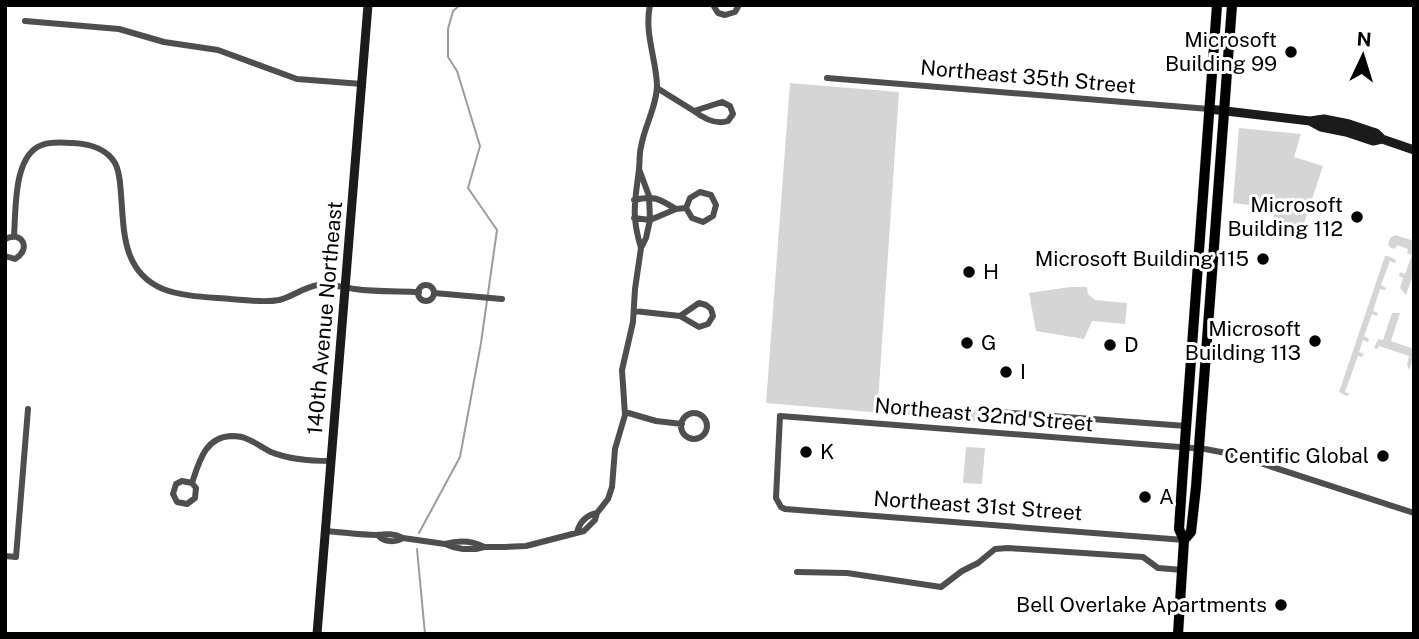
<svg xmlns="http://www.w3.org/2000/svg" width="1419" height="639" viewBox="0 0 1419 639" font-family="'Public Sans',sans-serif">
<rect width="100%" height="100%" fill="#fff"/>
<path fill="#d5d5d5" d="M790 83 899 92 878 402 977 411V421L766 403Z
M1239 128 1301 134 1294 157 1323 166 1303 226 1273 225 1274 208 1233 203Z
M1395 235 1414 241V272L1406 295 1400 288 1403 278 1399 276 1400 272 1405 274 1412 255 1407 253 1408 249 1397 245 1395 249 1391 248 1388 245 1390 238Z
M1385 256H1388L1396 260 1395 263 1390 261 1381 285 1386 288 1385 290 1380 289 1373 311 1378 313 1377 316 1372 314 1364 336 1369 339 1368 342 1363 340 1359 352 1364 354 1362 357 1358 356 1345 392 1350 394 1347 396 1339 392Z
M1070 287H1087L1088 294 1095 300 1127 303 1125 324 1092 321 1084 339 1036 331 1029 293Z
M1392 313H1400L1391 341 1414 349V356L1409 370 1407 364 1409 356 1379 346 1377 349 1374 348 1378 339 1383 340Z
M966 447 985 448 982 484 963 483Z"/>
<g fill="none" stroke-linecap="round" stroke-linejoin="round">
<path stroke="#9c9c9c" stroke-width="2" d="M419 533 460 457 481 343 497 230 468 188 480 146 457 71 448 57V29L453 11 460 5
M417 549 425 634"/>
<defs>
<path id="primary" d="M1184 540 1191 532 1196 487 1232 5
M1178 634 1184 540 1179 529 1183 469 1217 5"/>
</defs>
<use href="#primary" stroke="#dbdbdb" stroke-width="11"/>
<path stroke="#4e4e4e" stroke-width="6" d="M713 5 718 13 725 15 735 12 739 5
M25 21 119 29 164 42 218 50 297 79 362 84
M827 78 1209 109
M657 88 694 111 722 102 730 106 733 114 728 121C716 125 703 118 694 111
M634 200C655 195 659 199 676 209
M634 218 650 220 676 209 686 208 692 218 703 222 713 216 716 205 711 195 700 192 690 198 686 208
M14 236C16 210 13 155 42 145 52 141 63 143 73 143 90 144 106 148 115 163 120 172 120 183 121 194 124 231 122 272 163 289 184 297 208 297 231 299 247 300 263 303 279 300 292 297 304 287 318 285 330 284 343 287 355 289 376 292 398 291 419 292
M5 239C22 230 32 249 15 259L5 256
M641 248C631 215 635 202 639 169 640 162 639 154 641 147 644 127 657 106 657 85 656 58 644 33 650 5
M418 293a8 8 0 1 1 16 0a8 8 0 1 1-16 0Z
M434 293 502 299
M634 311 680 316 699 303 706 305 711 309 713 316 708 324 699 327 680 316
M984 411 1186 426
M625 412 656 421 682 424
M681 426a13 13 0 1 1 26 0a13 13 0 1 1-26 0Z
M192 483 196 488 195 498 187 504 177 502 173 494 176 484 182 481 192 483C199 462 205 437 231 436 237 436 242 436 247 439 255 442 263 448 271 452 290 460 311 461 331 461
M325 531C342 532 359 535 376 535 386 534 394 533 403 538L445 544 453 547 463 549H476L484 547H504L526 546 584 531 595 520 597 513 608 499 612 487 615 449 625 415 622 370 633 322 635 289 641 248 646 238 650 220 649 196 639 169
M577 532C580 522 586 515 597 513
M378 535C383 542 395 543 403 538
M1184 540 785 509 781 507 776 498 780 416 1205 449 1226 453 1260 463 1414 513
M445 544C459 540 471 540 484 547
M5 556 16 557 28 409
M797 572 847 573 941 587 962 571 978 563 995 549 1008 548 1143 557 1158 568 1183 570"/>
<path stroke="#1b1b1b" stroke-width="9" d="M1209 109 1310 121 1324 119 1349 124 1376 133 1382 139 1414 150
M1310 121 1321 127 1346 132 1373 141 1382 139
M317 634 368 5"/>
<use href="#primary" stroke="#000" stroke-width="10"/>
</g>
<g fill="#000" stroke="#fff" stroke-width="2.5">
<circle cx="1291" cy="52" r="7"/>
<circle cx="1357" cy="217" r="7"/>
<circle cx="1263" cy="259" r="7"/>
<circle cx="969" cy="272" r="7"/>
<circle cx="1315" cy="341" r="7"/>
<circle cx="967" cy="343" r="7"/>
<circle cx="1110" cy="345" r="7"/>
<circle cx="1006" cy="372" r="7"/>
<circle cx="806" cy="452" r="7"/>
<circle cx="1383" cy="456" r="7"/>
<circle cx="1145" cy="497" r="7"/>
<circle cx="1281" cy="605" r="7"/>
</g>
<g text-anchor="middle" stroke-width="6" stroke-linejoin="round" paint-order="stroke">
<g font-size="21" fill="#000" stroke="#fff" text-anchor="end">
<text x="1277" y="47">Microsoft<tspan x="1277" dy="24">Building 99</tspan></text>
<text x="1343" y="212">Microsoft<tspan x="1343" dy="24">Building 112</tspan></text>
<text x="1249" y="266">Microsoft Building 115</text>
<text x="983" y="279" text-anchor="start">H</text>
<text x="1301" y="336">Microsoft<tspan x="1301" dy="24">Building 113</tspan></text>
<text x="981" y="350" text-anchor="start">G</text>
<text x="1124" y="352" text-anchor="start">D</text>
<text x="1020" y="379" text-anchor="start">I</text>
<text x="820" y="459" text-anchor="start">K</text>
<text x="1369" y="463">Centific Global</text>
<text x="1159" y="504" text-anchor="start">A</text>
<text x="1267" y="612">Bell Overlake Apartments</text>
</g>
<g font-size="21" fill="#000" stroke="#fff">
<text transform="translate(1028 77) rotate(5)" y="7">Northeast 35th Street</text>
<text transform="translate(325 318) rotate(-85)" y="7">140th Avenue Northeast</text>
<text transform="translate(984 415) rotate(5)" y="7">Northeast 32nd Street</text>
<text transform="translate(978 506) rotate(4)" y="7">Northeast 31st Street</text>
</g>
</g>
<rect width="1419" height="639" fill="none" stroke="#000000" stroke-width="14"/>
<g transform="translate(1363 56) rotate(4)" stroke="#ffffff" stroke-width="5" paint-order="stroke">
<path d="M0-5L12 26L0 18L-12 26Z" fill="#000000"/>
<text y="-10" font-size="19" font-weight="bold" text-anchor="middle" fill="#000000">N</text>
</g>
</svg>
